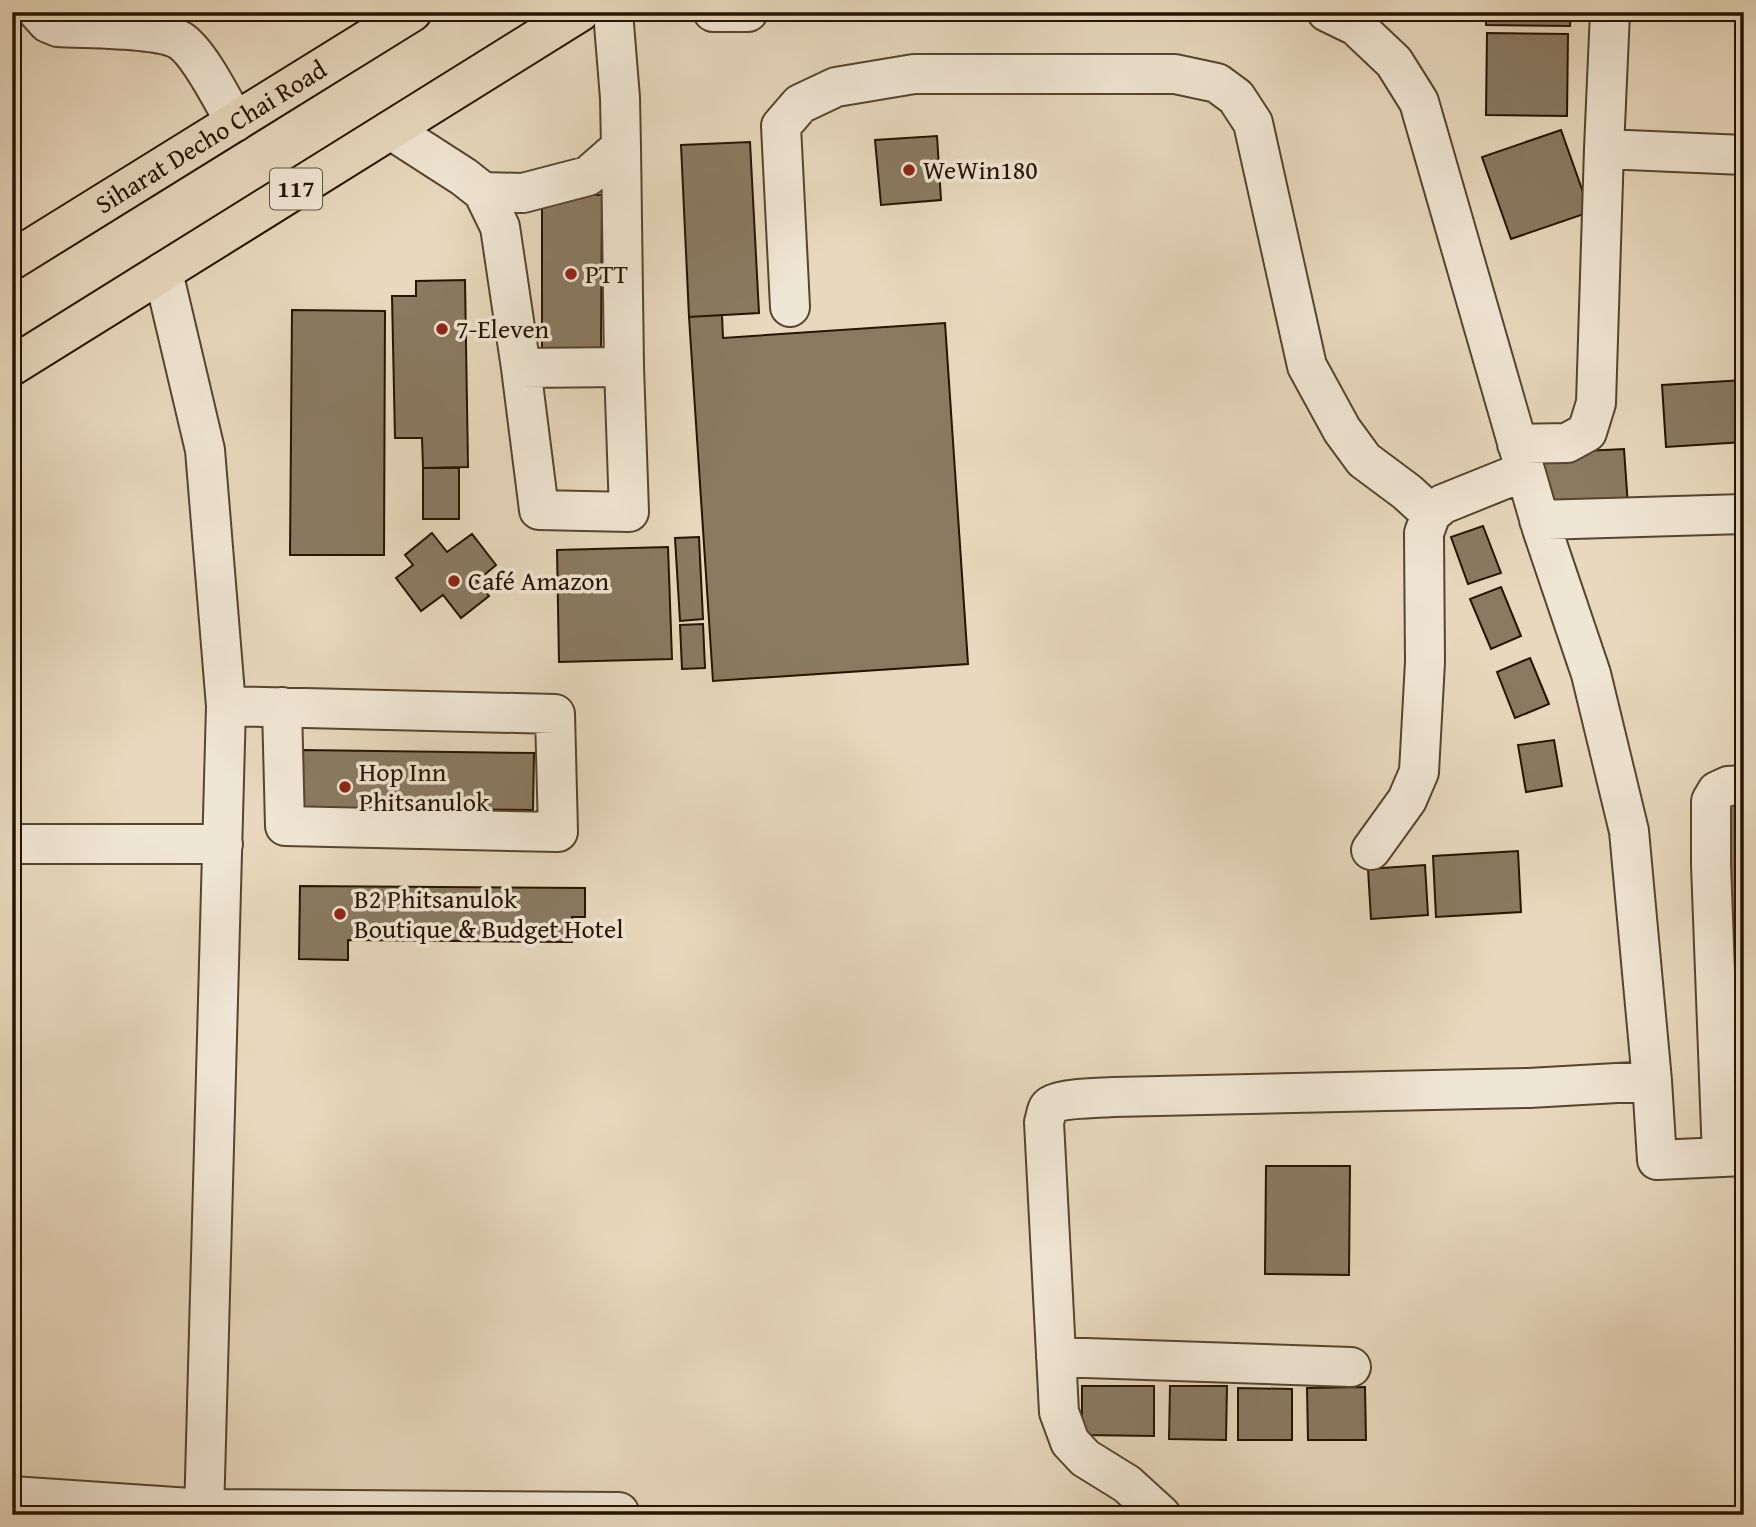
<svg xmlns="http://www.w3.org/2000/svg" width="1756" height="1527" viewBox="0 0 1756 1527" font-family="'Gentium Book Plus',serif">
<rect width="100%" height="100%" fill="#e8d8bd"/>
<filter id="stains"><feTurbulence type="fractalNoise" baseFrequency=".00286" numOctaves="4"/><feColorMatrix values="0 0 0 0 .2 0 0 0 0 .09 0 0 0 0 .02 0 0 0 .5 -.17"/></filter>
<radialGradient id="worn" r=".72"><stop offset=".6" stop-color="#630" stop-opacity="0"/><stop offset="1" stop-color="#630" stop-opacity=".3"/></radialGradient>
<path fill="#8a7a62" stroke="#251400" stroke-width="2" d="M1486 12H1571L1570 26 1486 25Z
M1487 33 1568 34 1567 116 1486 115Z
M1561 130 1590 212 1511 239 1482 157Z
M937 136 941 200 881 205 875 140Z
M750 142 759 313 689 317 681 145Z
M542 194 602 195 601 353H542Z
M465 280 468 467 423 468 422 438H395L392 296H416V281Z
M292 310 385 311 384 555H290Z
M722 315 723 338 945 323 968 664 713 681 689 317Z
M1744 380V442L1666 447 1662 385Z
M1624 449 1628 506 1546 510 1543 453Z
M423 468H459V519H423Z
M1483 526 1501 573 1468 584 1451 537Z
M432 533 447 552 472 534 496 565 477 581 489 596 461 618 443 595 421 611 396 578 413 565 405 555Z
M699 537 703 619 680 621 675 538Z
M668 547 672 659 559 662 557 550Z
M1501 587 1521 636 1491 649 1470 599Z
M703 624 705 668 682 669 680 625Z
M1530 658 1549 704 1515 718 1497 672Z
M1554 740 1562 786 1526 792 1518 745Z
M302 750 534 753 533 810 301 808Z
M1744 795V1135H1742L1722 796Z
M1518 851 1521 912 1436 917 1433 856Z
M1425 865 1428 915 1371 919 1368 869Z
M300 886 585 888V917H572V942L348 940V960L299 959Z
M1266 1166H1350L1349 1275 1265 1274Z
M1082 1386H1154V1436L1082 1435Z
M1170 1386H1227L1226 1440 1169 1439Z
M1365 1387 1366 1440H1308L1307 1388Z
M1238 1388 1292 1389V1440H1238Z"/>
<g fill="none" stroke-linecap="round" stroke-linejoin="round">
<defs>
<path id="minor" d="M38 12 48 23 58 27C86 29 160 27 181 41 200 54 223 101 235 122
M713 12H748
M1327 12 1356 26 1394 62 1419 102 1542 529 1591 674 1629 831 1652 1081 1657 1160 1744 1156
M391 130 464 177 483 192 500 227 521 368 624 367 621 147 620 98 613 12
M1604 149 1744 155
M483 192 523 193 588 176 621 147
M163 272 205 450 226 706 204 1515
M790 307 781 126 800 104 836 87 914 74H1175L1217 83 1236 97 1253 123 1307 366 1342 430 1364 460 1407 492 1431 514
M521 368 539 510 629 512 624 367
M1517 444 1567 443 1587 432 1596 403 1604 149 1610 12
M1539 520 1744 514
M226 706 555 714 558 832 285 826 282 707
M12 844H223
M1371 850 1407 800 1419 772 1425 662 1424 533 1431 514 1443 504 1525 471
M1722 1157 1711 865V801L1717 791 1728 786 1744 785
M1056 1357 1351 1367
M12 1496 205 1509 619 1512
M1161 1515 1127 1484 1085 1458 1070 1442 1059 1412 1044 1122C1046 1117 1046 1109 1050 1106 1060 1098 1100 1098 1113 1097L1529 1088 1652 1081"/>
<g id="major">
<path id="s1" d="M12 260 412 12"/>
<path d="M12 366 580 12"/>
</g>
</defs>
<use href="#minor" stroke="#56452f" stroke-width="42"/>
<use href="#major" stroke="#251400" stroke-width="42"/>
<use href="#minor" stroke="#f0e6d4" stroke-width="38"/>
<use href="#major" stroke="#e8d8bd" stroke-width="38"/>
</g>
<g fill="#8f2418" stroke="#f0e6d4" stroke-width="2.5">
<circle cx="909" cy="170" r="7"/>
<circle cx="571" cy="274" r="7"/>
<circle cx="442" cy="329" r="7"/>
<circle cx="454" cy="581" r="7"/>
<circle cx="345" cy="787" r="7"/>
<circle cx="340" cy="914" r="7"/>
</g>
<g text-anchor="middle" stroke-width="7" stroke-linejoin="round" paint-order="stroke">
<rect fill="#f0e6d4" stroke="#625340" stroke-width="2" x="270" y="168.5" width="52" height="41" rx="5"/>
<g font-size="24" font-weight="bold" fill="#251400">
<text x="296" y="197">117</text>
</g>
<g font-size="26" fill="#251400" stroke="#f0e6d4">
<text dy="9" stroke="none"><textPath href="#s1" startOffset="234">Siharat Decho Chai Road</textPath></text>
</g>
<g font-size="26" fill="#251400" stroke="#f0e6d4" text-anchor="start">
<text x="923" y="179">WeWin180</text>
<text x="585" y="283">PTT</text>
<text x="456" y="338">7-Eleven</text>
<text x="468" y="590">Café Amazon</text>
<text x="359" y="781">Hop Inn<tspan x="359" dy="30">Phitsanulok</tspan></text>
<text x="354" y="908">B2 Phitsanulok<tspan x="354" dy="30">Boutique &amp; Budget Hotel</tspan></text>
</g>
</g>
<rect width="1756" height="1527" fill="none" stroke="#e8d8bd" stroke-width="42"/>
<rect x="14" y="14" width="1728" height="1499" fill="none" stroke="#251400" stroke-width="3.5"/>
<rect x="21" y="21" width="1714" height="1485" fill="none" stroke="#251400" stroke-width="2"/>
<rect width="100%" height="100%" filter="url(#stains)"/>
<rect width="100%" height="100%" fill="url(#worn)"/>
</svg>
